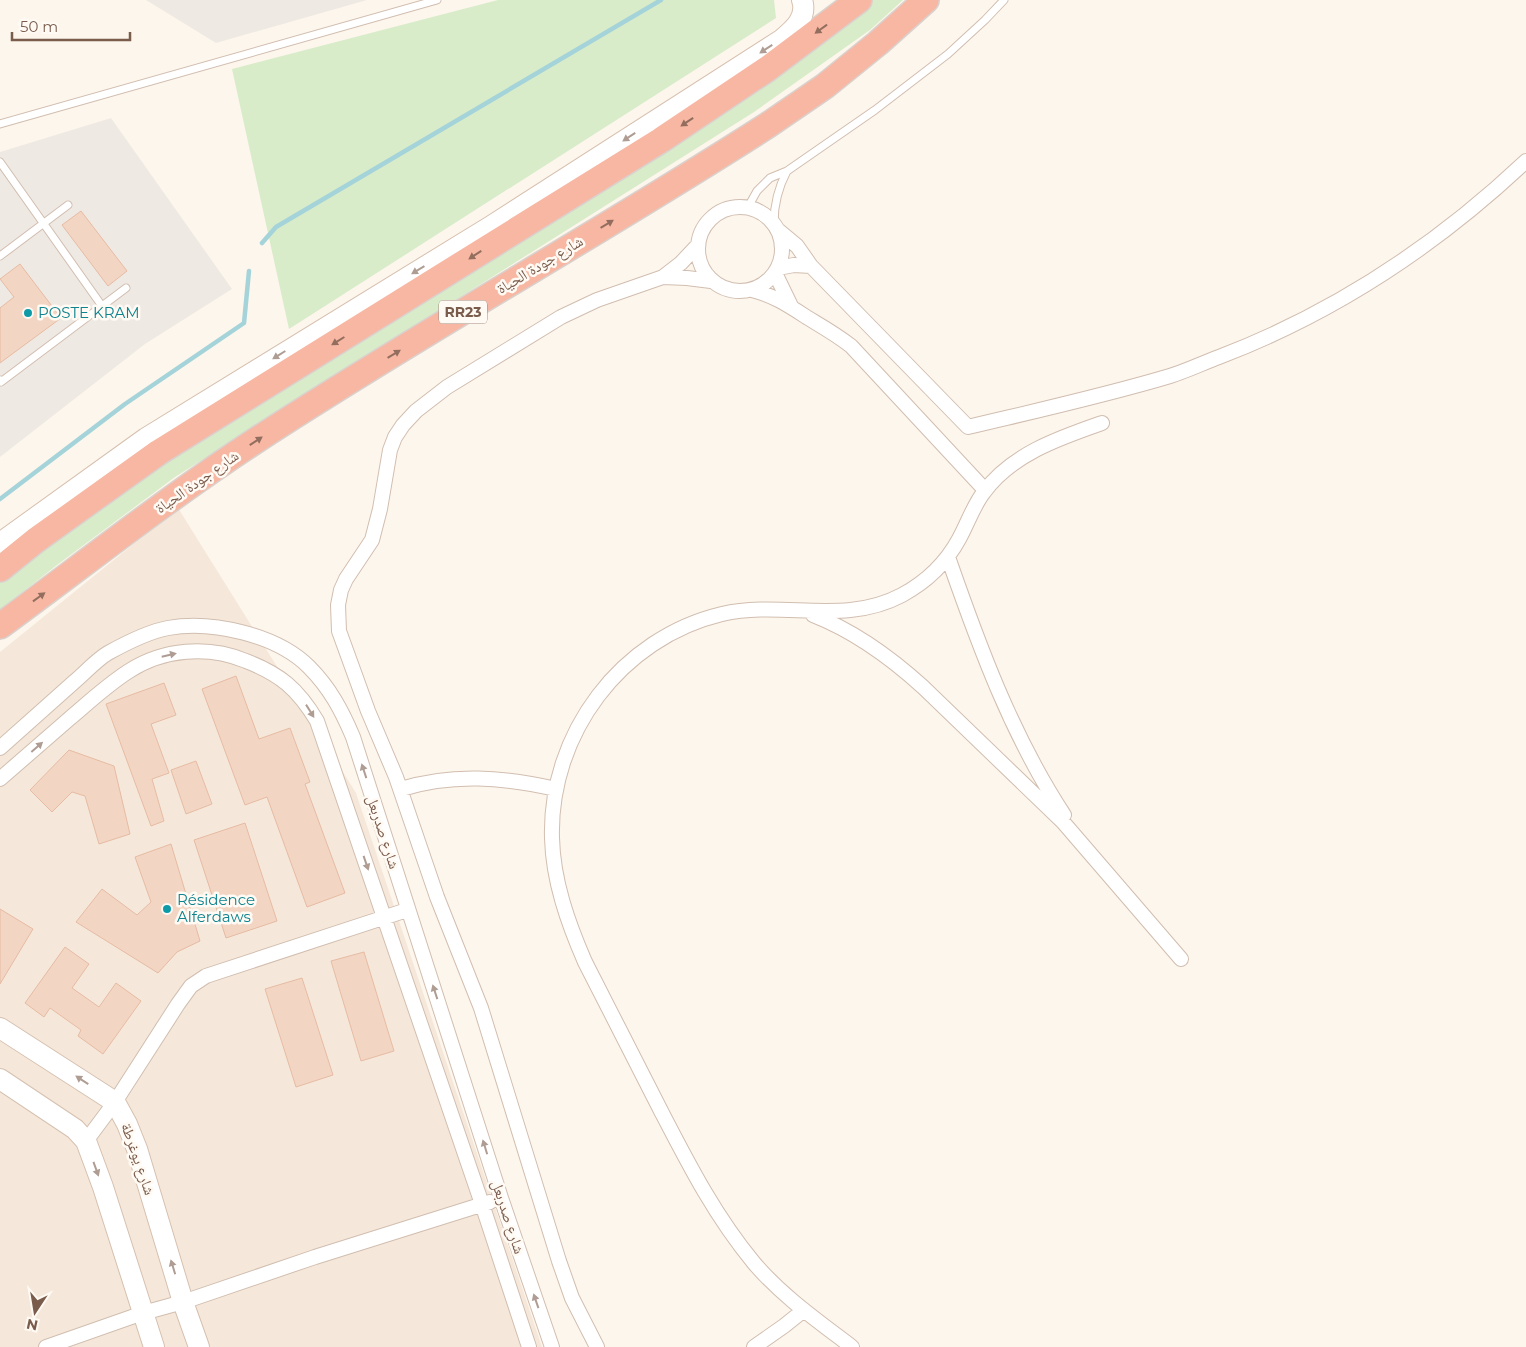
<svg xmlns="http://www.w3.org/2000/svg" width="1526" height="1347" viewBox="0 0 1526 1347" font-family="Montserrat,'Noto Naskh Arabic',sans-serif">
<rect width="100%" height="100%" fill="#fdf6ec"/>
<path fill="#f5e8da" d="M178 508 356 793 542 1347H0V652Z"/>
<path fill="#efe9e4" d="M146 0H367L216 43Z
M111 118 232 289 145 344 0 457V152Z"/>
<path fill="#d8ecc9" d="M498 0H774L776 18 289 329 232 69Z
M868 0H903L870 30 754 112 175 477 57 565 0 610V581L161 459Z"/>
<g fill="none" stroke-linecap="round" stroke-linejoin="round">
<path stroke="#a5d3da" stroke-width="4.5" d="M262 243 276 227 661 0
M0 499 125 404 244 323 249 271"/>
</g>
<path fill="#f3d5c3" stroke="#e6bba3" d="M81 211 127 271 108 286 62 225Z
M20 264 61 318 0 363V308L14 297 0 279Z
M236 676 259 739 290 728 310 782 305 784 345 893 307 907 267 797 245 805 202 689Z
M164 683 176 715 151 724 169 773 152 779 164 821 151 826 106 704Z
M69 750 114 766 130 834 99 844 85 796 72 792 52 812 30 790Z
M196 761 212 804 186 814 171 770Z
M245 823 277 921 226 938 194 840Z
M171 844 200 941 177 952 158 973 76 922 102 889 137 915 151 902 135 857Z
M0 909 33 929 0 984Z
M65 947 89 964 72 988 99 1007 116 983 141 1001 103 1054 78 1036 81 1030 50 1008 44 1017 25 1003Z
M364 952 394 1051 361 1061 331 961Z
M302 978 333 1075 296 1087 265 989Z"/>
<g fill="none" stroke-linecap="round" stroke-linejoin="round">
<defs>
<path id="lane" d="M0 124 437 0
M0 162 102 306
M748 207 757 191 770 178 787 171 875 110 948 54 985 20 1004 0
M774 223C774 204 778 188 787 171
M0 256 68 205
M0 380 1 382 126 288"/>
<path id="street" d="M698 249a42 42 0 1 1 84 0a42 42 0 1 1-84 0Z
M779 231 797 246 811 266 968 427C1035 411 1103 396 1170 376 1186 371 1203 363 1219 357 1334 313 1437 245 1526 161
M778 268 794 265 811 266
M775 273 791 306
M663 277 681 263 697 246
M752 290C775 296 788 305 808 318 823 327 837 335 851 346L985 490
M948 557C979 646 1012 736 1064 815
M813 615C854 631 890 657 923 687L1063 822 1181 959
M0 748C25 726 49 704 74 682 85 673 96 660 108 653 126 643 147 632 168 628 212 620 277 635 309 667 330 688 342 711 353 737L501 1198 552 1347
M0 779C23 759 46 739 69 719 88 703 107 685 129 671 163 649 208 645 246 661 280 674 298 689 317 721L482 1204 529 1347
M401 789C453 773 503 777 556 789
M86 1141 115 1102 178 1004 191 986 206 976 407 910
M46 1347 143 1313 183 1302 315 1257 490 1202
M597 1347 572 1298 559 1261 481 1008 437 897 396 777 368 711 347 653 339 631 338 605 341 590 346 579 372 540 380 509 390 450 395 437 403 425 416 411 447 387 561 317 597 300 663 277 687 278 711 281
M754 1347 784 1326 804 1310
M852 1347C818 1321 782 1296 754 1263 715 1216 689 1165 661 1111 636 1061 610 1012 585 962 568 923 553 881 552 838 549 734 621 638 722 614 784 600 844 626 902 595 926 582 946 563 959 539 968 523 973 506 984 492 1012 454 1059 438 1102 423"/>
<path id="secondary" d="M0 543 146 438 491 226 781 40C793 30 808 18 802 0
M0 1028 115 1102 127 1124 137 1149 183 1302 199 1347
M0 1079 75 1129 86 1141 103 1187 154 1347"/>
<path id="highway" d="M0 569 36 540 159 452 661 140 767 69 859 0
M0 626C86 563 169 497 258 439 425 330 600 233 768 125L825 86 878 43 926 0"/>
</defs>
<use href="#lane" stroke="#d1beb0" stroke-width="9"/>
<use href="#street" stroke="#d1beb0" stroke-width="16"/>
<use href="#secondary" stroke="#d6c0b0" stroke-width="22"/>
<use href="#highway" stroke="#dad1cd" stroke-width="28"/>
<use href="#lane" stroke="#fff" stroke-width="7"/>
<use href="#street" stroke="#fff" stroke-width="14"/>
<use href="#secondary" stroke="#fff" stroke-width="20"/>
<use href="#highway" stroke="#f7b7a3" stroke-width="25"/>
</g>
<defs><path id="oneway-solid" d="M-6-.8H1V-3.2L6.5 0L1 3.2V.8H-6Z" transform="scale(1.25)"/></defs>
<g fill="#936e5e">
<use href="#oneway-solid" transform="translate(821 29) rotate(144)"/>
<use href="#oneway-solid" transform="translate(687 122) rotate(146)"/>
<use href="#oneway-solid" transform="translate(607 224) rotate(-31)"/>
<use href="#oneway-solid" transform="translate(475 255) rotate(147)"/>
<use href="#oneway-solid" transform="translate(338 341) rotate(148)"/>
<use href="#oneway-solid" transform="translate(394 354) rotate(-31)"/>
<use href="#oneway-solid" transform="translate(256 441) rotate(-33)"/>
<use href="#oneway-solid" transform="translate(39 597) rotate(-36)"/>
</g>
<g fill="#af9d94">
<use href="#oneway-solid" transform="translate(766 49) rotate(147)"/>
<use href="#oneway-solid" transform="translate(629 137) rotate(147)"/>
<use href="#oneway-solid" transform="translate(418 270) rotate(149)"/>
<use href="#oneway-solid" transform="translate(279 355) rotate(148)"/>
<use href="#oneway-solid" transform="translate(169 655) rotate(-13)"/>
<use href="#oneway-solid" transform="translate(310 711) rotate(58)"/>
<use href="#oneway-solid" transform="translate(37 747) rotate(-41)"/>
<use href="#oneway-solid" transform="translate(364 771) rotate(-108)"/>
<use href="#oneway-solid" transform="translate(366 863) rotate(71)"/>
<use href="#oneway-solid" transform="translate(435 992) rotate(-108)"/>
<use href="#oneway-solid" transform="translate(82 1080) rotate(-147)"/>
<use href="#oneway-solid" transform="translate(485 1147) rotate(-107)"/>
<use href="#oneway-solid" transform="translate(96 1169) rotate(70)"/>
<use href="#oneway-solid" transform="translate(173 1267) rotate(-107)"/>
<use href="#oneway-solid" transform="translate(536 1301) rotate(-109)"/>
</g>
<g fill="#0f9aa8" stroke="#fffaf3" stroke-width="2">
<circle cx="28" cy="313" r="5"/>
<circle cx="167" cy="909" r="5"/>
</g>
<g text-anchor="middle" stroke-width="5" stroke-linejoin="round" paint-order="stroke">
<rect fill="#fffaf3" stroke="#a28b7f" stroke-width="1" x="439" y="300.5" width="48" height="23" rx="4"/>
<g font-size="14" font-weight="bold" fill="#7a5c4d">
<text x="463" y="317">RR23</text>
</g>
<g font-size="15" fill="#7a5c4d" stroke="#fffaf3">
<text transform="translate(540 265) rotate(-31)" y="5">شارع جودة الحياة</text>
<text transform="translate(197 482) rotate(-35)" y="5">شارع جودة الحياة</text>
<text transform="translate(383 832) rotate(72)" y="5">شارع صدربعل</text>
<text transform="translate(138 1159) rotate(71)" y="5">شارع يوغرطة</text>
<text transform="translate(508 1217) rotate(72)" y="5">شارع صدربعل</text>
</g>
<g font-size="15" fill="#0d838f" stroke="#fffaf3" text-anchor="start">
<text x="38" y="318">POSTE KRAM</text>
<text x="177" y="905">Résidence<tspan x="177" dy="17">Alferdaws</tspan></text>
</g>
</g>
<g transform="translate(35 1312) rotate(192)" stroke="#fffaf3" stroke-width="4" paint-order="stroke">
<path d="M0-4L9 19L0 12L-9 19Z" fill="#7a5c4d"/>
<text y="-8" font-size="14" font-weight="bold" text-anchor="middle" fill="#7a5c4d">N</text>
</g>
<path d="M12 32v8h118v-8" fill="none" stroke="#7a5c4d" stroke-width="2.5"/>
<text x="20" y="32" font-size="15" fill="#7a5c4d" stroke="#fffaf3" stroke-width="4" paint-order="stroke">50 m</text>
</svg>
